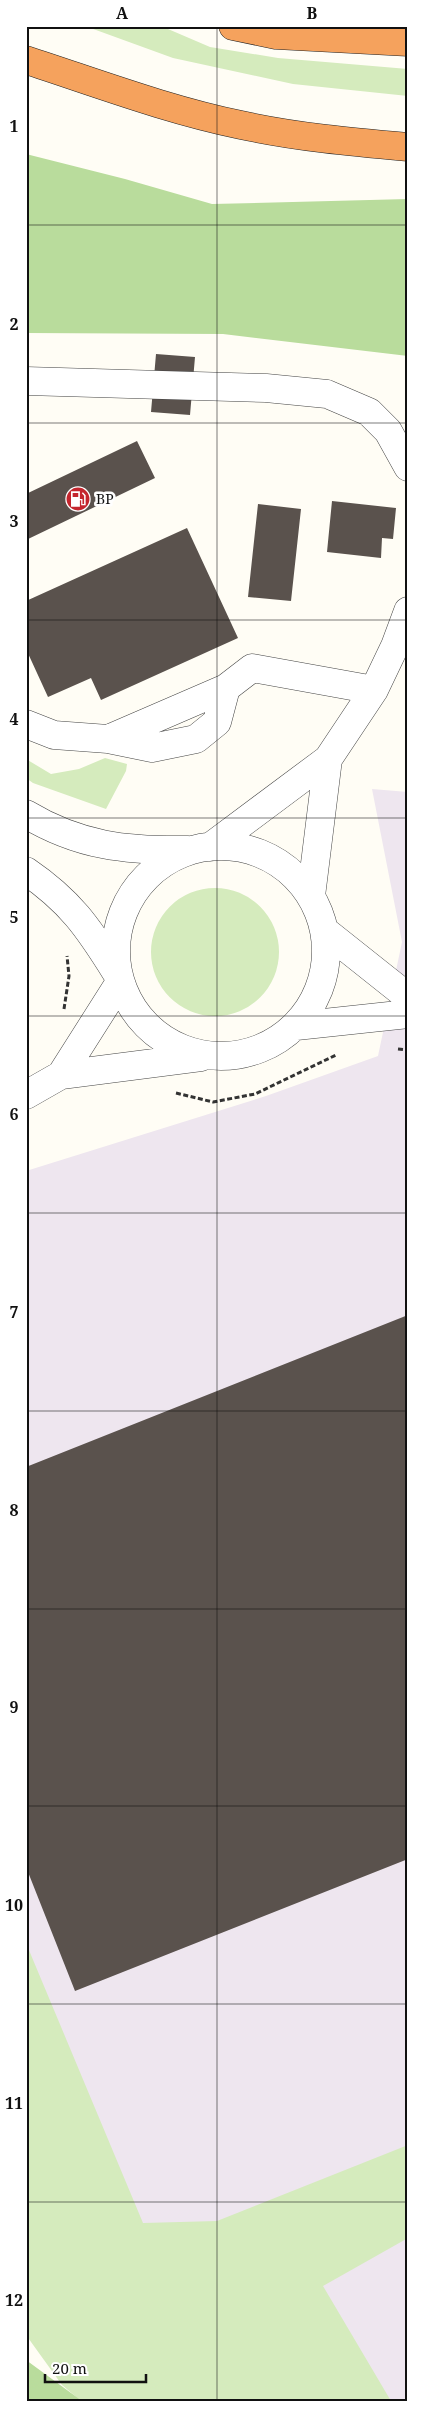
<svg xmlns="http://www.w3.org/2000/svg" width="434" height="2427" viewBox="0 0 434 2427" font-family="'Noto Serif',serif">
<rect width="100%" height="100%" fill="#fffdf5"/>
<path fill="#eee6ef" d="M372 789 408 792V2401H82L26 2335V1171L266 1096 378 1056 402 942Z"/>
<path fill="#d5ebbd" d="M85 26H161L210 47 278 58 408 69V96L293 84 173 58Z
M105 758 127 764 126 771 106 809 33 783 26 778V759L51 774 79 769Z
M151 952a64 64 0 1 1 128 0a64 64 0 1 1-128 0Z
M26 1943 143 2223 217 2221 408 2145V2238L323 2286 391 2401H81L62 2385 26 2335Z"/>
<path fill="#b9dc9c" d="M26 154 125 179 212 204 408 199V356L223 334 26 333Z
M26 2360 82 2401H26Z"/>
<path fill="#5a524d" d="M156 354 195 357 190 415 151 412Z
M137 441 155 478 26 540V494Z
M332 501 396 508 393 539 382 538 381 558 327 552Z
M258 504 301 509 291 601 248 597Z
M187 528 238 638 101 700 91 678 48 697 26 649V601Z
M408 1315V1859L75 1991 26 1867V1467Z"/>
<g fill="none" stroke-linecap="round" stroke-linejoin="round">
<defs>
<path id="minor" d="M26 381 266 388 327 394 369 412 388 431 408 467
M26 724 54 735 108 739 226 688 252 668 374 690
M108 739 152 748 196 739 217 722 226 688
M26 814C79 846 127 851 188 850
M116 951a105 105 0 1 1 210 0a105 105 0 1 1-210 0Z
M210 847 328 759 374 690 395 646 408 611
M26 871C70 901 88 927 116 972
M311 896 328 759
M325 931 408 997
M296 1026 408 1014
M61 1075 120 982
M26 1095 61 1075 201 1057"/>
<path id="highway" d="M233 26 276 35 408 42
M26 60C97 83 168 110 241 125 296 137 352 142 408 147"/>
</defs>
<use href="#minor" stroke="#444" stroke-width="29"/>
<use href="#highway" stroke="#222" stroke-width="29"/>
<path stroke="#333" stroke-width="3" stroke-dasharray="5 2.5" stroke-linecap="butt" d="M64 1009 69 976 67 956
M398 1049 408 1050
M176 1093 213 1102 255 1094 336 1055"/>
<use href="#minor" stroke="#fff" stroke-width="28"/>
<use href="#highway" stroke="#f5a25d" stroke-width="28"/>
</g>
<path fill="none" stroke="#111" stroke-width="1" stroke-opacity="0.55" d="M217 26V2401M26 225H408M26 423H408M26 620H408M26 818H408M26 1016H408M26 1213H408M26 1411H408M26 1609H408M26 1806H408M26 2004H408M26 2202H408"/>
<defs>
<symbol id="fuel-disc" viewBox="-11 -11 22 22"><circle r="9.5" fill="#c4262e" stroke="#fff"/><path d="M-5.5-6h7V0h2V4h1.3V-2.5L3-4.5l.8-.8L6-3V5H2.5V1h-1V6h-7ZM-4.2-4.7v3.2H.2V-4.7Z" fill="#fff"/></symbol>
</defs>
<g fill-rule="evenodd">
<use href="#fuel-disc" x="64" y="485" width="28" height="28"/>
</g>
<g text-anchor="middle" stroke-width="5" stroke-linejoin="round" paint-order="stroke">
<g font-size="14" fill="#111" stroke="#fff" text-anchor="start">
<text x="96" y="504">BP</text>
</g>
</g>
<rect width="434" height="2427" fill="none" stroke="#ffffff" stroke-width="55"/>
<path d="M45 2374v8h101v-8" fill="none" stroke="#111111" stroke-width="2.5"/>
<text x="52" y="2374" font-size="15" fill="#111111" stroke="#ffffff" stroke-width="4" paint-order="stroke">20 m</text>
<rect x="28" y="28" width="378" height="2372" fill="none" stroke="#111" stroke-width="2"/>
<g font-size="16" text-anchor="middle" font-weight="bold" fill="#111">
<text x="122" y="19">A</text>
<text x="312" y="19">B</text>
<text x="14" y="132">1</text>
<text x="14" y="330">2</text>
<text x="14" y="527">3</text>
<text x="14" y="725">4</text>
<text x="14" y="923">5</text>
<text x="14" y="1120">6</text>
<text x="14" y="1318">7</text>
<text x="14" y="1516">8</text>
<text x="14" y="1713">9</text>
<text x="14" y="1911">10</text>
<text x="14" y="2109">11</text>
<text x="14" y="2306">12</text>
</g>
</svg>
